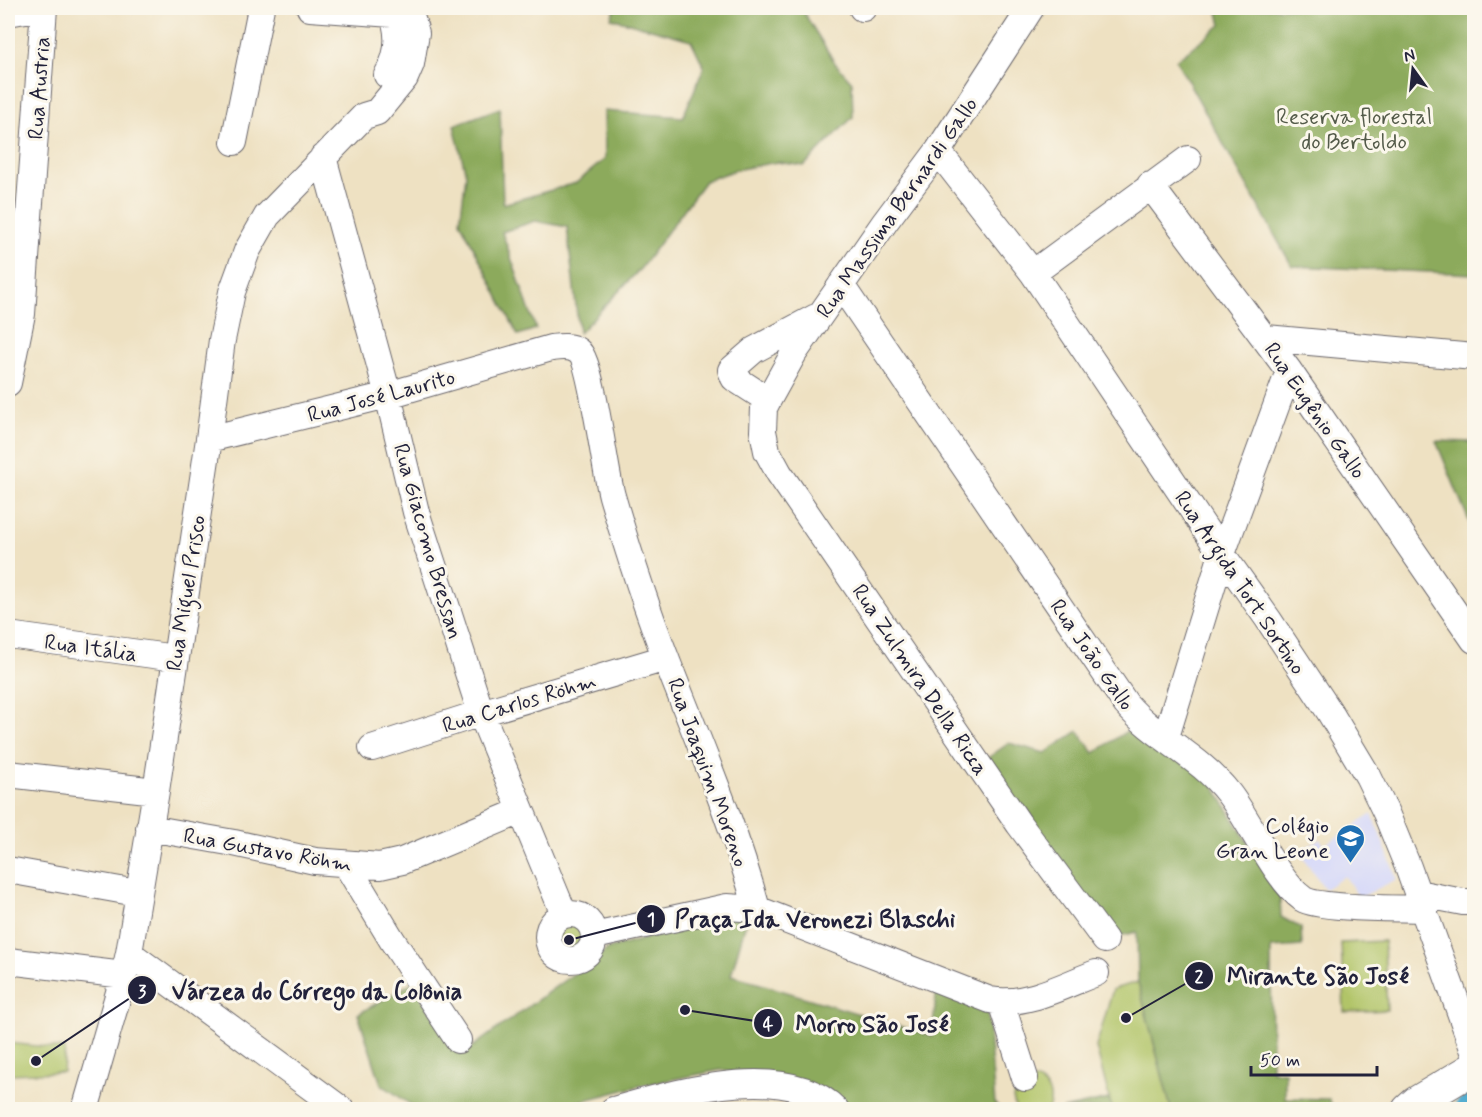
<svg xmlns="http://www.w3.org/2000/svg" width="1482" height="1117" viewBox="0 0 1482 1117" font-family="Mynerve,sans-serif">
<rect width="100%" height="100%" fill="#fbf7ec"/>
<filter id="ink" filterUnits="userSpaceOnUse"><feTurbulence type="fractalNoise" baseFrequency=".0167" numOctaves="2"/><feDisplacementMap in="SourceGraphic" scale="12" xChannelSelector="R" yChannelSelector="G"/><feConvolveMatrix kernelMatrix="1 2 1 2 8 2 1 2 1" color-interpolation-filters="sRGB"/></filter>
<filter id="wash" filterUnits="userSpaceOnUse"><feTurbulence type="fractalNoise" baseFrequency=".008" numOctaves="4" result="noise"/><feDisplacementMap in="SourceGraphic" scale="24" xChannelSelector="R" yChannelSelector="G"/><feGaussianBlur stdDeviation="1.35" result="paint"/><feColorMatrix in="noise" values="0 0 0 0 0 0 0 0 0 0 0 0 0 0 0 0 0 1.4 0 .05"/><feComposite in="paint" operator="in"/></filter>
<g filter="url(#wash)">
<rect width="100%" height="100%" fill="#eee1c2"/>
<path fill="#d5d8f9" d="M1372 814 1397 879 1359 898 1345 876 1325 889 1299 852 1320 839 1324 845Z"/>
<path fill="#b1c467" stroke="#6a7351" stroke-width="1.5" d="M554 939a15 15 0 1 1 30 0a15 15 0 1 1-30 0Z
M1384 941 1387 1010 1344 1012 1341 943Z
M1138 982 1171 1109H1139L1138 1107 1128 1109H1112L1096 1047 1113 989Z
M8 1043 65 1049 63 1072 8 1074Z
M1035 1080C1048 1085 1054 1096 1048 1109L1016 1110 1013 1098 1017 1087Z"/>
<path fill="#8caa5c" stroke="#57664c" stroke-width="1.5" d="M615 8H822L804 13 835 63 852 82 853 117 804 166 777 162 735 170 705 181 641 268 579 333 567 227 535 221 502 232 536 329 518 335 460 221 466 175 454 125 500 108 503 204 576 183 605 159 604 111 683 117 704 67 691 40 611 18Z
M1217 8H1474V274L1292 266 1176 60 1221 25Z
M1436 441 1474 442V533Z
M1078 731 1094 753 1127 731 1210 779 1280 897 1281 917 1301 928 1302 946 1271 948 1272 1071 1285 1072V1098L1329 1099 1333 1109H1171L1138 982 1137 932 1110 938 982 762 1009 743 1045 753Z
M726 916 747 919 731 975 932 1036 937 986 987 1007 995 1104 1002 1109H845L782 1084 721 1070 643 1085 551 1109H417L381 1084 358 1014 412 983 461 1055 608 949Z
M1109 1099 1112 1109H1063Z"/>
<g fill="none" stroke-linecap="round" stroke-linejoin="round">
<path stroke="#53add0" stroke-width="30" d="M1469 1110 1474 1107"/>
</g>
</g>
<g filter="url(#ink)">
<g fill="none" stroke-linecap="round" stroke-linejoin="round">
<defs>
<path id="minor" d="M310 8 392 14
M862 8H863
M1031 8 938 151 885 222 794 353 768 400 764 408 763 431 767 451 779 473 1019 824 1105 940
M8 13 37 8
M387 75C400 54 400 30 390 8
M234 142 261 8
M938 151 1033 273 1222 554 1268 619 1329 711 1368 776 1386 813 1408 867 1474 1051
M323 157 388 395 416 512 481 713 564 914
M1150 185 1289 371 1474 640
M1033 273 1188 159
M841 285 1126 704C1156 739 1199 755 1229 794 1250 821 1277 881 1303 899 1319 909 1399 908 1422 909
M1266 338 1474 357
M8 383 22 314 44 8
M768 400 734 378 731 370 754 350 816 317
M209 439 388 395 551 348C559 347 570 345 578 351 592 361 605 472 612 496 628 551 646 607 667 661 699 743 734 824 757 909
M8 635 175 658
M1166 737 1222 554 1289 371
M372 748 481 713 666 658
M8 774 156 791
M149 828 234 843 315 861 380 866 402 861 521 811
M346 864 392 940 458 1040
M8 870 137 893
M1417 893 1463 902H1474
M548 937a23 23 0 1 1 46 0a23 23 0 1 1-46 0Z
M594 936 727 907 757 909 990 1000C1025 1007 1064 985 1096 973
M129 953 342 1110
M8 961 124 975
M1001 1002 1025 1078
M85 1110 124 975 129 953 156 791 209 439 222 340 232 292 247 251 267 216 364 116 377 112 405 78 411 64 416 33 409 8
M613 1110C672 1094 786 1058 836 1110"/>
<path id="major" d="M1408 1110 1417 1102 1474 1068"/>
</defs>
<use href="#minor" stroke="#69656a" stroke-width="28"/>
<use href="#major" stroke="#69656a" stroke-width="34"/>
<use href="#minor" stroke="#fff" stroke-width="26"/>
<use href="#major" stroke="#fff" stroke-width="32"/>
</g>
</g>
<defs>
<symbol id="school-pin" viewBox="-11 -11 22 30"><path d="M0 17L-7.5 6A9.5 9.5 0 1 1 7.5 6Z" fill="#1f6fb2" stroke="#fbf7ec"/><path d="M0-5L7-2L0 1L-7-2ZM-4 1L0 2.5L4 1V4Q0 6-4 4Z" fill="#fff"/></symbol>
</defs>
<g fill-rule="evenodd">
<use href="#school-pin" x="1334" y="822" width="33" height="45"/>
</g>
<g text-anchor="middle" stroke-width="6" stroke-linejoin="round" paint-order="stroke">
<g font-size="22" fill="#22223b" stroke="#fbf7ec">
<text transform="translate(38 88) rotate(-86)" y="8">Rua Austria</text>
<text transform="translate(896 207) rotate(-55)" y="8">Rua Massima Bernardi Gallo</text>
<text transform="translate(381 395) rotate(-15)" y="8">Rua José Laurito</text>
<text transform="translate(1316 410) rotate(55)" y="8">Rua Eugênio Gallo</text>
<text transform="translate(429 541) rotate(74)" y="8">Rua Giacomo Bressan</text>
<text transform="translate(1241 582) rotate(56)" y="8">Rua Argida Tort Sortino</text>
<text transform="translate(185 593) rotate(-81)" y="8">Rua Miguel Prisco</text>
<text transform="translate(91 647) rotate(8)" y="8">Rua Itália</text>
<text transform="translate(1093 654) rotate(55)" y="8">Rua João Gallo</text>
<text transform="translate(921 679) rotate(56)" y="8">Rua Zulmira Della Ricca</text>
<text transform="translate(519 702) rotate(-17)" y="8">Rua Carlos Röhm</text>
<text transform="translate(709 772) rotate(70)" y="8">Rua Joaquim Moreno</text>
<text transform="translate(268 849) rotate(10)" y="8">Rua Gustavo Röhm</text>
</g>
<g font-size="22" fill="#545b4a" stroke="#fbf7ec">
<text x="1354" y="124">Reserva florestal<tspan x="1354" dy="25">do Bertoldo</tspan></text>
</g>
<g font-size="22" fill="#22223b" stroke="#fbf7ec" text-anchor="end">
<text x="1329" y="833">Colégio<tspan x="1329" dy="25">Gran Leone</tspan></text>
</g>
</g>
<path fill="none" stroke="#22223b" stroke-width="2" d="M569 940L651 919M1126 1018L1199 976M36 1061L142 990M685 1010L768 1023"/>
<g fill="#22223b" stroke="#fbf7ec" stroke-width="2">
<circle cx="569" cy="940" r="6"/>
<circle cx="1126" cy="1018" r="6"/>
<circle cx="36" cy="1061" r="6"/>
<circle cx="685" cy="1010" r="6"/>
<circle cx="651" cy="919" r="15"/>
<circle cx="1199" cy="976" r="15"/>
<circle cx="142" cy="990" r="15"/>
<circle cx="768" cy="1023" r="15"/>
</g>
<g font-size="18" text-anchor="middle" font-weight="bold" fill="#fff">
<text x="651" y="925">1</text>
<text x="1199" y="982">2</text>
<text x="142" y="997">3</text>
<text x="768" y="1030">4</text>
</g>
<g font-size="24" text-anchor="middle" font-weight="bold" fill="#22223b" stroke="#fbf7ec" stroke-width="6" stroke-linejoin="round" paint-order="stroke">
<text x="815" y="927">Praça Ida Veronezi Blaschi</text>
<text x="1318" y="984">Mirante São José</text>
<text x="317" y="999">Várzea do Córrego da Colônia</text>
<text x="872" y="1032">Morro São José</text>
</g>
<rect width="1482" height="1117" fill="none" stroke="#fbf7ec" stroke-width="30"/>
<g transform="translate(1413 69) rotate(345)" stroke="#fbf7ec" stroke-width="4.5" paint-order="stroke">
<path d="M0-4.5L10 22L0 15L-10 22Z" fill="#22223b"/>
<text y="-9" font-size="16" font-weight="bold" text-anchor="middle" fill="#22223b">N</text>
</g>
<path d="M1251 1066v9h126v-9" fill="none" stroke="#22223b" stroke-width="3"/>
<text x="1260" y="1066" font-size="18" fill="#22223b" stroke="#fbf7ec" stroke-width="4.5" paint-order="stroke">50 m</text>
</svg>
